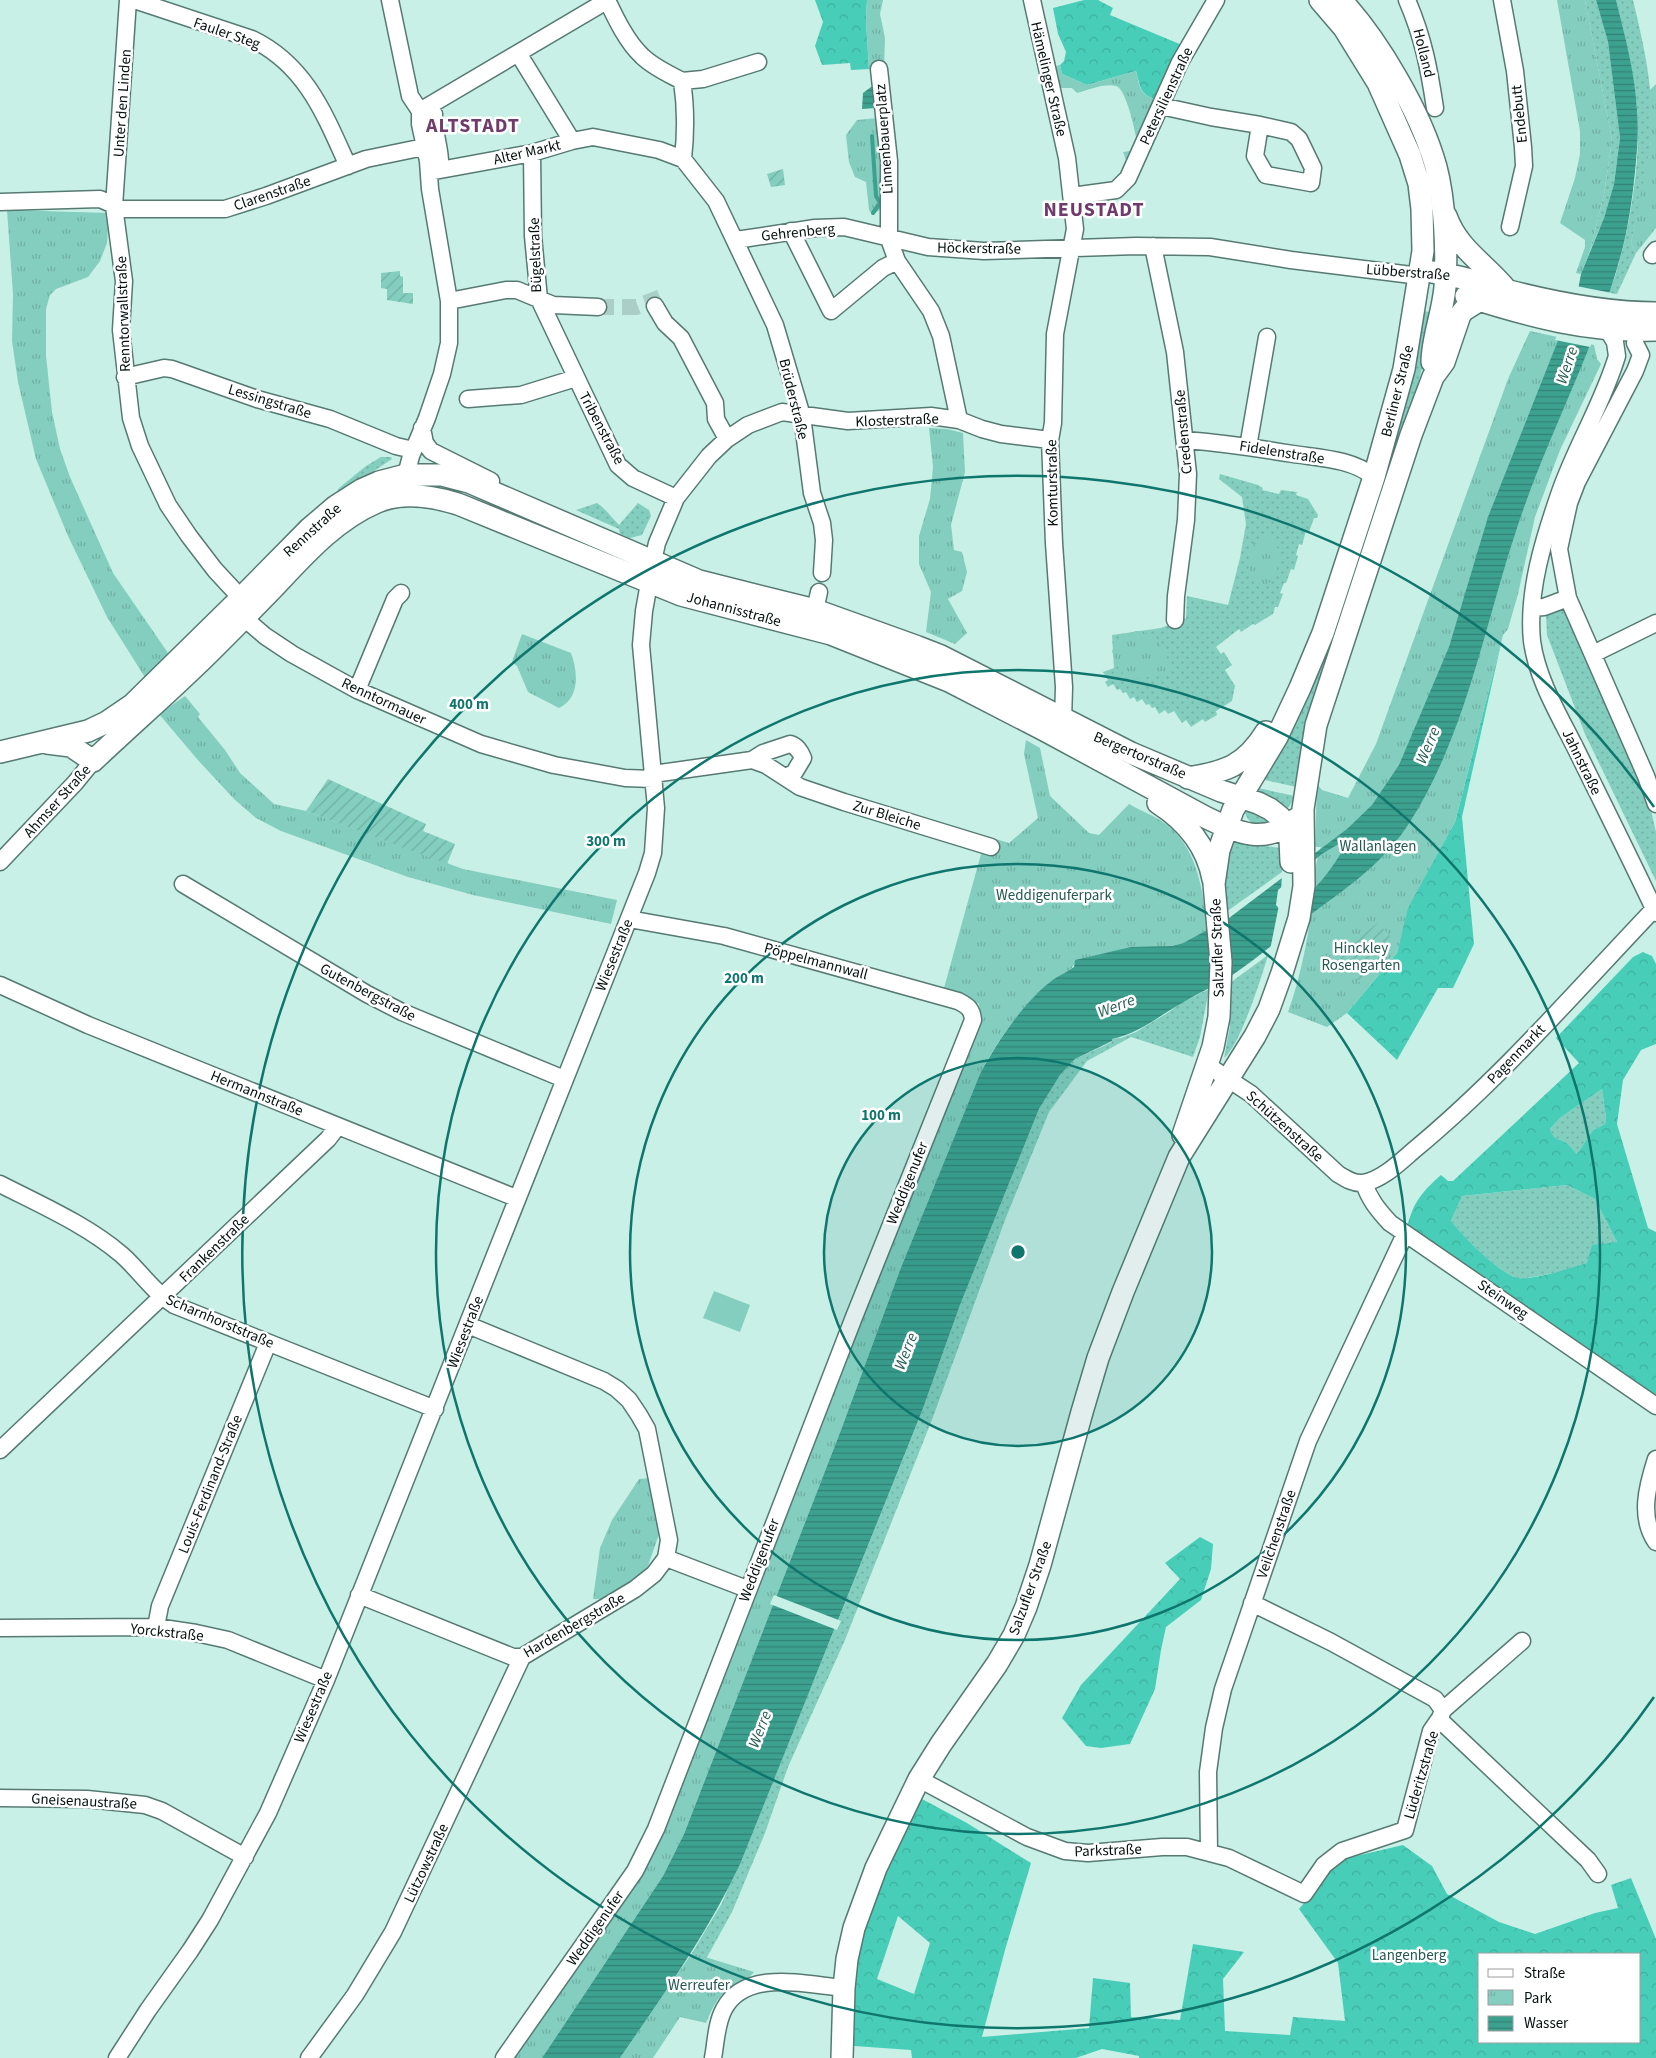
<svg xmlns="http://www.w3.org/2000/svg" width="1656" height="2058" viewBox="0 0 1656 2058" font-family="'Source Sans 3',sans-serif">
<defs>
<pattern id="grass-dots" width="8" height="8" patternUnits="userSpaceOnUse" patternTransform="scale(1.25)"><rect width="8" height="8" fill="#83cebf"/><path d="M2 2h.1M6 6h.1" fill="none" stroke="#70b0a3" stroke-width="1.8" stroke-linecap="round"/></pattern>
<pattern id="forest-crowns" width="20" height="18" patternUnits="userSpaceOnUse" patternTransform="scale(1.25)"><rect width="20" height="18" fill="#48ceb8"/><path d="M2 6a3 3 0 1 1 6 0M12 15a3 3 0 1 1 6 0" fill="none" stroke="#3db09d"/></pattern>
<pattern id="park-tufts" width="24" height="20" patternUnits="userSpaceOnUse" patternTransform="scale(1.25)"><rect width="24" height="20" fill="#83cebf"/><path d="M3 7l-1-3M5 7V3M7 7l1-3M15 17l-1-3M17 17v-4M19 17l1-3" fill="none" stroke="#70b0a3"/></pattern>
<pattern id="garden-furrows" width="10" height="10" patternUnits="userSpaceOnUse" patternTransform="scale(1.25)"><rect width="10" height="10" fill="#83cebf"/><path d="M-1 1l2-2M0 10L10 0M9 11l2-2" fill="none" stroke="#70b0a3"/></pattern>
<pattern id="water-rules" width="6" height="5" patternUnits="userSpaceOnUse" patternTransform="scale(1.25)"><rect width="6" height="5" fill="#3da190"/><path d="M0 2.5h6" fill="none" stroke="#318274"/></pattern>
</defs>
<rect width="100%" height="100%" fill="#c8f0e7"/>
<path fill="url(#grass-dots)" d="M1585 0H1596L1608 42 1620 138 1614 184 1604 218 1590 251 1604 194 1612 140Z
M1616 0H1633C1644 46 1655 93 1651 141 1648 175 1638 209 1631 243L1636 253 1617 294 1609 293C1628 245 1642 161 1637 109 1634 72 1625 36 1616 0Z
M1423 311 1436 313 1409 420 1387 478 1384 477Z
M381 457H391L392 459 339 494 336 493 339 488 366 466Z
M1220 474 1258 485 1263 488 1262 490 1279 494 1281 490 1297 492 1296 495 1308 499 1318 515 1317 518H1314L1309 532 1306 531 1302 545 1299 544 1296 555 1298 556 1294 570 1291 569 1286 583H1284L1280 593 1283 594 1278 607H1275L1273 614 1255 625 1253 624 1241 632 1239 629 1216 647 1221 654 1224 652 1232 665 1225 670 1235 686 1232 701 1216 711 1217 715 1205 722 1203 719 1191 727 1186 720 1182 723 1174 711 1168 714 1165 710 1159 714 1155 707 1152 708 1149 704 1146 705 1142 699 1137 702 1134 697 1130 699 1126 692 1123 693 1120 689 1117 690 1113 684 1108 687 1105 682 1108 680 1103 672 1114 668 1112 635 1161 628 1186 618 1187 596 1228 605 1240 558 1246 524 1242 497 1219 479Z
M597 503C606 509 611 517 619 525L638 503 649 510 651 516 642 535 630 538 620 534 619 529 576 510Z
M1567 605 1646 789 1656 832V881L1585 734 1547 635 1546 615Z
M1342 606 1297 787 1260 779Z
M1253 787 1295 796 1289 807 1286 808 1258 794Z
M1244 809 1254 810 1269 822 1268 825C1255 828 1246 821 1244 809Z
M1234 841 1279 848 1283 860 1282 872 1226 912 1223 894 1230 845Z
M1268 955C1262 976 1240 1046 1224 1058L1230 1026 1227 1008 1230 983Z
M1209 989 1200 1037 1193 1057 1131 1037 1087 1061 1049 1112 1005 1220 933 1417 845 1640 788 1767 765 1833 732 1912 706 1959 692 1953 722 1903 831 1638 922 1411 960 1305 1039 1109 1060 1075 1075 1059 1112 1042 1111 1039 1121 1038 1136 1032 1169 1012 1179 1004Z
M1602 1089 1606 1118 1605 1124 1593 1130 1577 1154 1567 1143 1554 1137 1550 1129 1560 1118Z
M1567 1185 1595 1199 1617 1242C1608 1249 1599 1257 1589 1262 1579 1268 1528 1280 1517 1278 1500 1274 1462 1235 1451 1221L1462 1196Z"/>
<path fill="url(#forest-crowns)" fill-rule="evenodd" d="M815 0H867L866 21 869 69 851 70 850 63 822 65 815 46 823 22Z
M1084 0H1098L1113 8 1110 15 1182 45 1158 100C1140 95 1141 89 1136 71L1087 85 1062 74 1060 65 1064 61 1066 52 1058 34 1053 8Z
M1503 635 1462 817 1474 944 1453 988H1438L1397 1060 1347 1013 1397 953 1407 908 1455 822Z
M1643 952 1652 956 1656 964V1044L1641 1050 1623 1080 1617 1124 1648 1228 1656 1232V1401L1407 1228C1413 1202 1422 1192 1441 1175L1448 1181H1453L1579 1063 1556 1038 1633 957ZM1602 1089 1606 1118 1605 1124 1593 1130 1577 1154 1567 1143 1554 1137 1550 1129 1560 1118ZM1567 1185 1595 1199 1617 1242 1592 1245 1587 1263C1570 1268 1535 1280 1518 1278 1502 1276 1461 1234 1451 1221L1462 1196Z
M1200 1537 1213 1544 1211 1569 1201 1600 1166 1627 1161 1650 1155 1689 1130 1744 1101 1748 1086 1746 1062 1718 1081 1685 1180 1579 1165 1563Z
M922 1799 967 1823 1031 1863 1005 1950 982 2037 1089 2028 1093 1978 1130 1983 1131 2017 1180 2020 1193 1944 1244 1952 1223 1979 1225 2031 1290 2035 1293 2017 1345 2021 1338 1963 1299 1909 1339 1860 1403 1845 1432 1866 1447 1894 1499 1922 1535 1934 1595 1913 1618 1908 1611 1885 1631 1878 1656 1939V2058H1139V2056L1102 2049 1076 2058H912L911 2050 854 2046C854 2026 854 2005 855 1985 861 1922 891 1853 922 1799ZM898 1916 930 1943 914 1994 877 1979ZM1480 1954H1640V2042H1480Z"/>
<path fill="url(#park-tufts)" d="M867 0H883L880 14 885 38 884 68 869 69 866 21Z
M1557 0H1585L1612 140 1604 194 1590 251 1581 274 1576 273 1585 247V240L1560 223 1575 178 1580 154V131Z
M1060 65 1062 74 1087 85 1136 71C1140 89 1140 95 1158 100L1127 171H1124L1128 166 1123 152 1137 150 1138 147C1136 136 1127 89 1116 86 1105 83 1088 90 1077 93L1072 88H1059L1054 67Z
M1656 84V228L1636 253 1631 243 1651 141 1649 91Z
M878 118 881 209 872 215 869 210 866 182 855 177 849 162 846 135 857 120Z
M7 210 109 213 107 243 100 261 88 277 56 289 50 295 46 309V356L52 412 60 449 70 477 113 573 168 653 146 679 107 617 68 536 36 459 18 382 12 341 13 294Z
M1530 331 1594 345 1597 359 1601 364 1560 450 1535 517 1518 594 1508 629 1503 635 1455 822 1408 908 1397 953 1347 1013 1327 1027 1288 1012C1299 982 1307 944 1311 913 1314 891 1313 867 1321 847H1315L1317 784 1322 790 1348 798 1376 744 1508 379Z
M929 428 947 429 963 433 965 472 951 525 954 550 962 552 967 572 962 591 948 599 967 633 955 644 926 632 931 592 919 564V536L930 499 933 467Z
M1266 535 1276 542C1282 564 1282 573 1263 588 1243 573 1248 562 1255 541Z
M1136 631C1160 632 1159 648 1172 665L1171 670 1160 676 1128 679 1116 665 1112 651C1118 639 1124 635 1136 631Z
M522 634 571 653C578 672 580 698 559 708L528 692 517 666 512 662Z
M185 696 200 714 198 717 225 750 240 773 274 804 306 811 463 869 617 900 611 924 473 895 408 877 281 831 256 818 234 799 197 759 159 714Z
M1026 740 1040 748 1050 796 1089 833 1099 835 1129 804C1139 810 1150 814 1160 820 1198 844 1203 890 1207 930L1183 943 1172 946 1106 953 1076 960C1072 975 1050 982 1039 993 1015 1015 995 1045 980 1074L900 1270 841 1430 684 1834 663 1876 542 2058H510L638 1872 980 1014 979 1004 944 988 986 836 1009 843 1038 818 1024 754Z
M651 1478 659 1524V1534L648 1566 644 1573 636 1580 604 1599H593L600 1548 612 1520 639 1479Z
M692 1953 754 1972C746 1982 735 1985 725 1992 715 2000 711 2012 706 2023L680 2017 653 2058H620Z"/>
<path fill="url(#garden-furrows)" d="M783 169 785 185 771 187 767 174Z
M400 271V276L403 277V293H413V304L387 300V289L381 288V273Z
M328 779 426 824 423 831 455 844 447 864 306 811Z
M1378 923 1394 940 1369 976 1361 984 1334 951 1355 941Z"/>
<path fill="#83cebf" d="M714 1291 750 1305 740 1332 703 1318Z"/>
<path fill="url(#water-rules)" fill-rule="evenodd" d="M1596 0H1616C1625 36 1635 73 1637 110 1639 131 1637 151 1635 172 1632 201 1628 230 1620 258 1594 352 1546 438 1516 531 1483 631 1465 739 1406 828 1381 865 1345 889 1310 915 1284 935 1259 957 1231 976 1215 986 1198 993 1182 1003 1157 1017 1140 1033 1112 1039V1041L1075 1059 1060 1075 1039 1109 960 1305 922 1411 740 1864C708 1933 663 1995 620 2058H542L663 1876 684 1834 841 1430 900 1270 980 1074C997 1042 1024 1001 1054 979 1060 975 1067 972 1074 967L1075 960 1131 947 1172 946 1183 943 1229 918 1347 829 1372 805 1399 765 1449 647 1488 517 1578 290 1581 274 1604 218 1614 184 1620 138 1608 42ZM1350 837C1335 866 1312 899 1281 911L1276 905 1278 890 1322 854Z
M871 87H877L875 108 862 109 863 93Z"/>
<path fill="#c8f0e7" d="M1576 286 1612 293 1590 347 1555 340Z
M1315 848V863L1281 891 1282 874Z
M1314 884 1310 918 1270 950 1279 905 1282 908 1290 905Z
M774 1595 841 1621 837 1630 770 1604Z"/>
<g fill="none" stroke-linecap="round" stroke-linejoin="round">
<path stroke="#3da190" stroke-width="4" d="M872 136 876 196 880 203 873 213"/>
<path stroke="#abcfc7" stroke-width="16" stroke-dasharray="16 8" stroke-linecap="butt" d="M598 307H636L666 295"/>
<defs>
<path id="minor" d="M128 0 114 206 124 281 121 330 131 418 140 446 168 505 189 536 215 570 241 598
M134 0 252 39C306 65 325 115 348 166
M390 0 410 96 420 111V124L428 161 430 189 449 301V343L442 374 427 418 411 456 406 475
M607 0C616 19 627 42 642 56 653 67 669 74 682 81
M1032 0 1067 158 1075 229 1055 334 1053 423 1050 440 1054 543 1064 687 1063 720
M1407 0C1423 37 1429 68 1435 108
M1502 0 1515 71 1523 147 1524 166 1510 227
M518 53 572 141
M879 69 889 161V239L897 261 931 311 941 336 959 420
M682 81C686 107 686 132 683 159
M682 81 703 79 758 62
M1161 106 1211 117 1260 125
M420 111 608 0
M420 111 434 114C433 133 442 151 440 170
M1260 125 1291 132 1299 139 1313 168 1311 183 1266 175 1255 156Z
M532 153 533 236 539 299 618 465 633 478 676 498
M429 172 532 153 572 141 593 137 659 150 683 159 716 201 775 325 802 416 812 493 822 523 824 540 822 573
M1072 196 1116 190 1128 178 1180 62 1216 0
M0 202 100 199 123 209H225L266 196 366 159 424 147
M791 231 831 311 883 268 897 261
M736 240 815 228 844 227 928 247 984 251 1136 246 1210 247 1291 260 1420 276
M1153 246 1175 352 1188 474 1186 520 1176 596 1175 620
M1652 255 1656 250
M449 301 506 290H517L553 305 598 307
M655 306 665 323 681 338 715 403 716 419 727 439
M1607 329 1615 342 1617 356C1603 403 1576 446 1560 492 1544 538 1527 591 1532 641 1537 679 1559 715 1576 749 1603 804 1630 858 1656 913
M1635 343 1641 355 1635 371 1577 482 1569 503 1559 549 1568 598 1646 776 1656 804
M125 377 164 368 172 369 257 399 330 419 396 446 413 450
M468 399 521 395 576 378
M422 428 425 443 431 451 491 481
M1185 440C1222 443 1257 448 1293 454 1320 458 1353 459 1374 477
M1248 447 1267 337
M1532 608 1544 607 1568 598
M815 610 819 592
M244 618 265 636 292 654 357 690 481 744 554 765 625 778 653 779
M1593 654 1656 623
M357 690 395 599 401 593
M752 760 766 765 800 787 844 802 991 847
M653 774 752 760 763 753 790 744C797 746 800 751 803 758L794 773 786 777
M0 862 75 783 93 761
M183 884 367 994 402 1012 564 1079
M0 985 88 1025 516 1198
M1207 1065 1251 1094 1338 1174C1346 1179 1354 1184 1363 1183 1382 1180 1400 1162 1414 1150 1501 1078 1576 991 1654 909
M1364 1183C1369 1199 1378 1210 1390 1223L1656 1406
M0 1184C41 1205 87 1225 122 1255 140 1271 153 1292 174 1305L435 1409
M0 1450 328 1139 338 1126
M1656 1459C1647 1487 1639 1517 1656 1542
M666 1558 747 1589
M359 1595 513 1657H522L635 1589 654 1574 666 1558 669 1540 647 1429 639 1415 629 1400 617 1389 604 1381 468 1325
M1252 1603 1331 1642 1435 1699 1443 1710 1440 1718 1443 1723 1588 1860 1598 1874
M156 1627 160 1606 268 1343
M0 1628 156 1627 196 1633 228 1640 326 1680
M1443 1710 1522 1641
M919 1779 1027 1837 1065 1851 1088 1853 1162 1847H1187L1229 1858 1304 1894 1324 1865 1342 1851 1405 1830 1431 1731 1440 1718
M0 1798 87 1799 145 1805 162 1811 245 1857
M1209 1852 1208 1772 1214 1728 1223 1689 1308 1441 1405 1234
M117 2058 148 2010 190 1951 210 1920 268 1813 326 1680 647 873 653 853 656 808 641 645 644 611 653 561 657 543 676 498 709 456 727 439 748 425 782 412 848 421 931 416 959 420 982 429 1001 434 1050 440
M309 2058 355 1995 393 1932 522 1657
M504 2058 635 1871 656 1829 854 1317 973 1020C972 1009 968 1006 958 1001L724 936 629 919
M713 2058C716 2042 716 2024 724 2009 746 1968 807 1985 844 1988"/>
<path id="major" d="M1341 0C1379 41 1421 113 1436 167 1445 201 1447 252 1445 287 1443 312 1432 339 1432 362
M1446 216C1458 249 1483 262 1505 288
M1432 272C1459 275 1483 284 1509 291 1556 303 1607 313 1656 313
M1466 296C1532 317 1587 332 1656 330
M47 743 71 746 93 761
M0 752 88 731 107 722 132 705 241 598 309 529 336 506 361 490 379 482 406 475H442L469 482 699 581 815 610 918 647 941 656 1131 753 1221 791 1258 803 1270 809 1280 817 1286 827 1290 839 1291 862
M93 761C133 723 175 687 214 648 236 626 257 605 278 583 307 552 337 519 377 502 403 491 432 496 458 504L681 595 831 634 949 681 1046 731 1205 817C1238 833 1265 846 1296 819
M1188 778C1225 772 1245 766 1266 732
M1158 803C1186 821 1207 847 1213 879
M1183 1135 1213 1047 1219 1017 1221 962 1214 884 1219 850 1233 810 1277 737 1300 688 1323 633 1374 477 1404 369 1423 251 1422 209 1419 184 1410 155 1378 83 1344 28 1320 0
M842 2058 844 1988 847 1959 854 1928 876 1868 919 1779 941 1744 997 1664 1014 1635 1026 1607 1040 1565 1082 1412 1098 1358 1123 1292 1179 1157 1255 1036 1269 1009 1282 973 1299 918 1304 886 1303 809 1316 725 1411 435 1433 377 1444 362 1460 315 1464 310 1480 300"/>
</defs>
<use href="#minor" stroke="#567a72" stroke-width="19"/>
<use href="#major" stroke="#567a72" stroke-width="24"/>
<use href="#minor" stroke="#fff" stroke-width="16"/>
<use href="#major" stroke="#fff" stroke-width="21"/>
</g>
<circle cx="1018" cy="1252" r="194" fill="#0f766e" fill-opacity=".12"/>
<g fill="none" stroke="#0f766e" stroke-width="2.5">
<circle cx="1018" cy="1252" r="194"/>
<circle cx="1018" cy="1252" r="388"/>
<circle cx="1018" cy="1252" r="582"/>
<path d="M1654 1697A776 776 0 1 1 1654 807"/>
</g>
<g text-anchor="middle" stroke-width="5" stroke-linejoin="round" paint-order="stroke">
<g font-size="15" fill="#04110f" stroke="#fff">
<text transform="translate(227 33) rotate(19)" y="5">Fauler Steg</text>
<text transform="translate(1424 53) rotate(76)" y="5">Holland</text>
<text transform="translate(1049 79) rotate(77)" y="5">Hämelinger Straße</text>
<text transform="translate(1166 96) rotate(-65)" y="5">Petersilienstraße</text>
<text transform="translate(122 103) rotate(-86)" y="5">Unter den Linden</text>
<text transform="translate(1519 114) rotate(-96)" y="5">Endebutt</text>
<text transform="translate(884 139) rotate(-94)" y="5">Linnenbauerplatz</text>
<text transform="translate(527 152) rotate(-13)" y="5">Alter Markt</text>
<text transform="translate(272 193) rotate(-19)" y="5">Clarenstraße</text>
<text transform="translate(798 232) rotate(-6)" y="5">Gehrenberg</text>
<text transform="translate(979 248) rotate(1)" y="5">Höckerstraße</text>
<text transform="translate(535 255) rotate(-92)" y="5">Bügelstraße</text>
<text transform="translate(1408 272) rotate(4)" y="5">Lübberstraße</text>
<text transform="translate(123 314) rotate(-92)" y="5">Renntorwallstraße</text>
<text transform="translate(1397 391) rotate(-76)" y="5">Berliner Straße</text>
<text transform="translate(794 399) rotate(76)" y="5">Brüderstraße</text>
<text transform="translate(270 401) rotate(17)" y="5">Lessingstraße</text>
<text transform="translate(897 420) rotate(-2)" y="5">Klosterstraße</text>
<text transform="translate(602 428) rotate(62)" y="5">Tribenstraße</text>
<text transform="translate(1183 432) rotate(-95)" y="5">Credenstraße</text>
<text transform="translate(1282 452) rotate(9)" y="5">Fidelenstraße</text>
<text transform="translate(1052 483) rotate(-91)" y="5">Komturstraße</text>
<text transform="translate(312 530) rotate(-42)" y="5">Rennstraße</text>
<text transform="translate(734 609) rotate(15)" y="5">Johannisstraße</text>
<text transform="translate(384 701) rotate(25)" y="5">Renntormauer</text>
<text transform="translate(1140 755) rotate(23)" y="5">Bergertorstraße</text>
<text transform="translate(1582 762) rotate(64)" y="5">Jahnstraße</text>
<text transform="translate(57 801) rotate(-48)" y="5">Ahmser Straße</text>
<text transform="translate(887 815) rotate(17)" y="5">Zur Bleiche</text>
<text transform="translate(1217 948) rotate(-92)" y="5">Salzufler Straße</text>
<text transform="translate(614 955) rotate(-68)" y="5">Wiesestraße</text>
<text transform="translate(816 961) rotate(15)" y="5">Pöppelmannwall</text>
<text transform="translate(368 992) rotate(28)" y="5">Gutenbergstraße</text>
<text transform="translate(1516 1054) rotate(-46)" y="5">Pagenmarkt</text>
<text transform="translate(257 1093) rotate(22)" y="5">Hermannstraße</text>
<text transform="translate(1285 1126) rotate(42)" y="5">Schützenstraße</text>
<text transform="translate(907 1183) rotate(-68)" y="5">Weddigenufer</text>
<text transform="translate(214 1248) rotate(-44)" y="5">Frankenstraße</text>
<text transform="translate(1503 1299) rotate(34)" y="5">Steinweg</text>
<text transform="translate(220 1321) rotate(23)" y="5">Scharnhorststraße</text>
<text transform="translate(465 1332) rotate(-69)" y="5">Wiesestraße</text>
<text transform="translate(210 1484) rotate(-68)" y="5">Louis-Ferdinand-Straße</text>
<text transform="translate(1276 1534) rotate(-71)" y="5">Veilchenstraße</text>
<text transform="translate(759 1560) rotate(-69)" y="5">Weddigenufer</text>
<text transform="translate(1030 1588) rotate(-70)" y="5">Salzufler Straße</text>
<text transform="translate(574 1625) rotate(-30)" y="5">Hardenbergstraße</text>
<text transform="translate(167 1632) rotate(6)" y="5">Yorckstraße</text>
<text transform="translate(313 1707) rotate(-67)" y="5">Wiesestraße</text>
<text transform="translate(1421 1775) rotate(-74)" y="5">Lüderitzstraße</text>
<text transform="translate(84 1801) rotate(3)" y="5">Gneisenaustraße</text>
<text transform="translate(1108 1850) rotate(-2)" y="5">Parkstraße</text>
<text transform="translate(426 1863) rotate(-65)" y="5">Lützowstraße</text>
<text transform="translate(595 1928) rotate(-55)" y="5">Weddigenufer</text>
</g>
<g font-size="15" fill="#245a51" stroke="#fff">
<text x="1378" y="851">Wallanlagen</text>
<text x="1054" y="900">Weddigenuferpark</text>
<text x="1361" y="953">Hinckley<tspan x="1361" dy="17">Rosengarten</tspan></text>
<text x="1409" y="1960">Langenberg</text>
<text x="699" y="1990">Werreufer</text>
</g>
<g font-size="16" font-style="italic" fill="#2a6056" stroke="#fff">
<text transform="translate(1566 365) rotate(-72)" y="6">Werre</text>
<text transform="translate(1427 745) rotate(-67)" y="6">Werre</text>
<text transform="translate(1116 1005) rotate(-21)" y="6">Werre</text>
<text transform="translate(905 1351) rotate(-69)" y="6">Werre</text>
<text transform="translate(759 1729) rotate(-69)" y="6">Werre</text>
</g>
<g font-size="20" font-weight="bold" letter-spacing="1" fill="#703b6c" stroke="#fff">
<text x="473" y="132">ALTSTADT</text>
<text x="1094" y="216">NEUSTADT</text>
</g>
</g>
<circle cx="1018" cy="1252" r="8" fill="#0f766e" stroke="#fff" stroke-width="2.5"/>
<g font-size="15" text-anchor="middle" font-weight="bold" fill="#0f766e" stroke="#fff" stroke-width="5" stroke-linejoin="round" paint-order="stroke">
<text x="469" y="709">400 m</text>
<text x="606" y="846">300 m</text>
<text x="744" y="983">200 m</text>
<text x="881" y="1120">100 m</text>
</g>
<rect x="1478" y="1953" width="162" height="90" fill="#ffffff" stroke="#9ba09f"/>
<rect x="1488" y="1969" width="25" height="8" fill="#ffffff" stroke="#9ba09f"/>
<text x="1524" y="1978" font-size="15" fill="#04110f">Straße</text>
<rect x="1488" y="1990" width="25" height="15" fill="url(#park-tufts)" stroke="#9ba09f"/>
<text x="1524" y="2003" font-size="15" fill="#04110f">Park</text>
<rect x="1488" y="2016" width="25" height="15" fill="url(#water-rules)" stroke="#9ba09f"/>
<text x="1524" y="2028" font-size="15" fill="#04110f">Wasser</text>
</svg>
